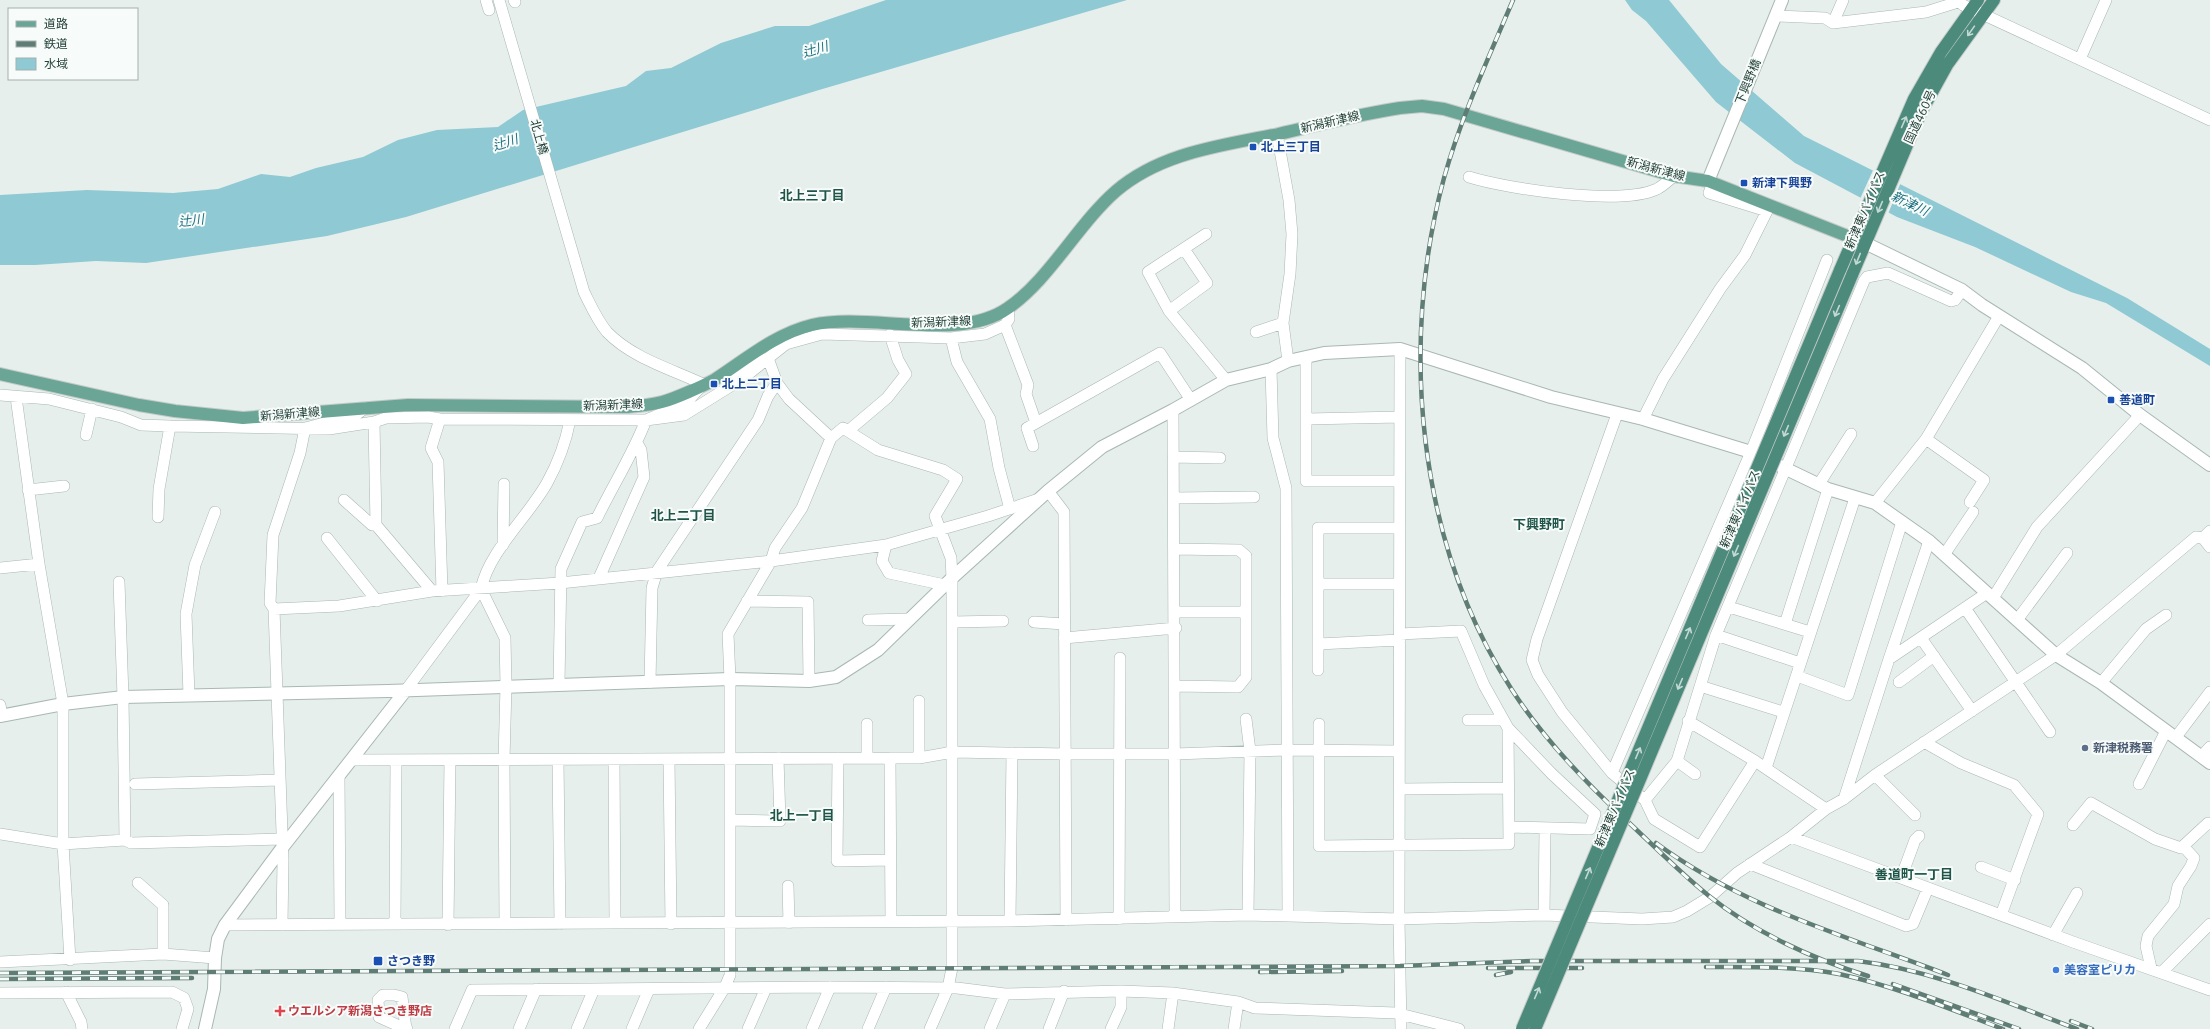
<svg xmlns="http://www.w3.org/2000/svg" width="2210" height="1029" viewBox="0 0 2210 1029" font-family="'IBM Plex Sans','Noto Sans JP',sans-serif">
<rect width="100%" height="100%" fill="#e6efeb"/>
<path fill="#8ec9d4" d="M886 0H1127L819 90 406 217 327 236 146 263 96 261 35 265H0V195L87 190 173 193 218 189 261 174 290 177 316 168 363 157 398 140 437 130 498 127 523 110 626 86 646 71 671 68 721 43 775 26H809Z
M1625 0H1669L1721 64 1804 136 2127 298 2210 349V366L2106 303 2071 292 1975 247 1897 217 1795 163 1716 102 1646 21 1632 10Z"/>
<path fill="#e6efeb" d="M1874 168 1901 182 1888 214 1860 199Z"/>
<g fill="none" stroke-linecap="round" stroke-linejoin="round">
<defs>
<path id="minor" d="M486 0 489 10
M499 0 584 292C591 306 597 320 607 332 632 358 671 369 703 384L686 403 646 420C633 454 613 485 597 518L582 522 561 569 559 684
M514 0 515 2
M1957 0 1963 5 2210 120
M1776 16 1825 18 1833 23 1926 12 1958 2
M1833 23 1843 0
M2080 59 2106 0
M1277 134 1289 200 1292 234 1290 274 1283 323 1288 361
M1469 177C1508 189 1621 206 1657 189 1663 186 1669 180 1674 176
M1206 234 1148 272 1169 311 1226 380
M1169 311 1207 283 1184 249
M1005 325 1028 385 1026 394 1036 423
M1256 332 1283 323
M951 338 957 362 990 419 999 468 1010 509
M1400 349 1399 919 1401 1029
M1306 357V481H1399
M1271 369 1273 438 1286 488 1288 915
M726 376 768 358 777 383 789 399 831 438
M0 395 49 399 121 417 141 425 170 426 329 429 374 422 386 418 428 417 440 419 646 420 684 415 742 379 786 344 822 334 951 338 985 334 1005 325 1009 319 1008 309
M16 397 39 564 63 704V844L70 960
M1173 410 1175 917
M1617 414 1537 639 1532 660 1538 675 1562 712 1612 773 1645 800 1677 761 1716 635 1864 281 1867 277 1888 273 1951 301 1955 300 1962 290
M440 419 431 448 438 462 442 591
M1307 419 1400 417
M1643 419 1663 379 1720 289 1745 255 1767 211 1709 193 1713 183
M374 422 376 525 432 591
M848 431 887 398 906 374 898 360 890 335
M86 435 92 409
M1926 439 1984 480 1970 502
M1033 446 1027 428 1160 353 1191 400
M1173 457 1220 458
M1819 484 1851 434
M28 490 64 486
M1048 491 1064 512 1066 920
M1174 498 1254 497
M344 500 372 525H376
M1875 503 1926 439 1999 316
M158 517 159 489 170 426
M1400 528H1318V644L1400 640
M327 538 377 601
M2203 538 2210 547
M503 545 504 484
M886 545 882 561 889 573 945 585
M1174 549 1239 550 1246 556V677L1238 687 1175 686
M1944 555 1973 512
M0 568 39 564
M599 578 644 477 641 450 637 443
M119 582 123 697 125 840 131 843 282 839
M1319 584H1399
M481 589 505 638 506 686 504 760 505 924
M1993 598 2037 527 2140 415
M747 601 808 602 809 681
M1729 607 1810 632
M1965 608 2050 732
M274 609 339 606 432 591 560 583 771 561 886 545 988 516 1039 499
M1175 612H1246
M868 620 910 619
M2017 620 2067 553
M953 622 1003 621
M1034 622 1064 624
M1785 624 1828 489
M1716 635 1800 663
M1064 638 1176 628
M1921 638 1972 711
M1889 659 1987 593
M1318 670V644
M1797 676 1848 695 1902 522
M650 682 652 588 657 571 758 420 768 396 777 383
M1899 682 1934 656
M2101 683 2146 629 2166 615
M1700 686 1783 712
M406 690 481 589C489 551 528 517 547 483 557 465 566 441 570 420
M189 695 186 614 195 565 215 512
M919 701V758
M0 705 2 715
M1246 719 1250 751 1248 915
M1468 720H1503
M1688 721 1755 761 1826 809
M867 724V757
M1319 724V846L1509 844 1508 728 1484 685 1461 631 1400 634
M1508 728 1552 774 1595 814 1590 829 1509 827
M2176 737 2210 692
M1924 742 1961 763 2014 785 2038 814 2001 915
M2202 756 2210 747
M838 758 837 861 890 860
M890 758 891 921
M669 759 671 924
M353 760 890 758H919L953 752 1065 754H1175L1287 750 1399 751
M558 760 560 924
M614 760 615 923
M1677 761 1695 774
M1766 768 1855 498
M1612 773 1751 452 1827 260
M339 775 340 924
M1875 775 1915 815
M135 784 279 780
M2139 784 2166 731
M1401 789 1508 788
M1844 799 1889 659 1929 541
M1645 800 1654 819 1700 847 1755 761
M731 820 780 821 778 758
M2073 825 2091 803 2155 839 2181 848 2208 823 2210 824
M0 834 63 844 125 840
M1791 837 2073 942 2210 990
M1750 864 1906 926 1913 924 1928 888
M1981 867 2015 880
M1901 878 1915 840 1919 836
M138 883 163 905V954
M788 886 789 923
M1544 915 1545 829
M1119 919 1120 658
M1010 921 1012 753
M395 923 396 761
M225 925 1010 921 1248 915 1399 919 1544 915 1642 919 1673 917 1687 911 1710 897 1737 873 1791 837 1826 809 1844 799 1875 775 2056 655 2196 537 2203 538 2210 531
M282 925 283 860 274 609 270 603 273 535 300 453 305 428 356 415 365 408
M448 925 450 760
M2053 935 2077 893
M0 962 163 954 215 958
M2151 968 2146 946 2148 936 2174 904 2178 886 2191 866 2194 858 2184 847
M2162 972 2210 924
M1121 991 1173 993
M66 992 81 1022 82 1029
M0 993 172 992 184 998 188 1009 182 1029
M406 1029 402 997 394 995H383L378 1000 379 1017 406 1029H407
M455 1029 472 990 830 987 957 988 1005 994 1121 991V1007L1111 1029
M519 1029 536 989
M577 1029 594 989
M632 1029 649 989
M699 1029 725 987 730 975V679L728 634 771 561 775 548 802 508 831 438 843 428 878 450 943 470 957 479 935 516 951 558 952 578V968L948 988 930 1029
M748 1029 766 988
M812 1029 830 987
M868 1029 886 987
M990 1029 1005 994
M1049 1029 1064 991
M1168 1029 1173 993 1238 1002 1255 1008 1396 1013 1459 1029
M1234 1029 1238 1002"/>
<path id="tertiary" d="M1708 181 1782 0
M1865 243 1962 290 1982 305 2082 368 2140 415 2210 465
M0 716 63 704 123 697 388 691 730 679 809 681 836 677 878 650 952 578 1048 491 1102 447 1173 410 1226 380 1271 369 1288 361 1324 353 1400 349 1551 397 1643 419 1751 452 1828 489 1875 503 1929 541 2056 655 2101 683 2210 763
M205 1029 214 989 215 958 218 939 225 925 282 848 406 690"/>
<path id="primary" d="M0 374 139 405 175 411 243 418 408 405 628 407C639 406 651 405 662 402 674 399 703 386 714 380 745 360 775 334 812 325 869 312 959 343 1008 308 1049 280 1078 224 1116 191 1162 152 1221 146 1278 134 1319 125 1359 114 1400 108L1422 106 1444 109 1674 176 1708 181 1865 243"/>
<path id="trunk" d="M1840 270 1914 99 1941 52 1978 0
M1852 275 1921 112 1947 65 1994 0"/>
</defs>
<use href="#minor" stroke="#a8b8b2" stroke-width="12"/>
<use href="#tertiary" stroke="#a8b8b2" stroke-width="14"/>
<use href="#primary" stroke="#c2cac8" stroke-width="14"/>
<use href="#trunk" stroke="#c2cac8" stroke-width="14"/>
<use href="#minor" stroke="#fff" stroke-width="11"/>
<use href="#tertiary" stroke="#fff" stroke-width="12"/>
<use href="#primary" stroke="#6aa596" stroke-width="12"/>
<use href="#trunk" stroke="#4c8a7c" stroke-width="12"/>
<defs>
<path id="rail" d="M1513 0C1488 59 1461 117 1444 178 1399 344 1417 543 1512 690 1543 738 1583 780 1625 819 1653 845 1679 872 1709 896 1754 932 1813 959 1868 976
M1656 843C1744 908 1846 936 1948 975
M1706 967C1750 967 1796 966 1839 974 1895 986 1950 1009 2003 1029
M1488 968H1582
M1260 972 1342 971
M0 973 1400 966 1532 961H1858C1934 970 2005 1002 2077 1029
M1496 975 1511 972
M0 979 192 978
M1893 984 2019 1029
M2071 1021 2092 1029"/>
</defs>
<use href="#rail" stroke="#5f7d75" stroke-width="4.5"/>
<use href="#rail" stroke="#f7fbf9" stroke-width="3" stroke-dasharray="9" stroke-linecap="butt"/>
<defs>
<path id="trunk-bridge" d="M1522 1029 1840 270
M1535 1029 1852 275"/>
</defs>
<use href="#trunk-bridge" stroke="#c2cac8" stroke-width="14" stroke-linecap="butt"/>
<use href="#trunk-bridge" stroke="#4c8a7c" stroke-width="12"/>
</g>
<defs><path id="oneway-shaft" d="M-6 0H5M1.5-3L5.5 0L1.5 3" fill="none" stroke-width="1.6" stroke-linecap="round" stroke-linejoin="round"/></defs>
<g stroke="#c4d9d4">
<use href="#oneway-shaft" transform="translate(1971 31) rotate(125)"/>
<use href="#oneway-shaft" transform="translate(1904 122) rotate(-66)"/>
<use href="#oneway-shaft" transform="translate(1880 207) rotate(113)"/>
<use href="#oneway-shaft" transform="translate(1858 259) rotate(112)"/>
<use href="#oneway-shaft" transform="translate(1837 311) rotate(113)"/>
<use href="#oneway-shaft" transform="translate(1786 431) rotate(113)"/>
<use href="#oneway-shaft" transform="translate(1736 551) rotate(113)"/>
<use href="#oneway-shaft" transform="translate(1688 633) rotate(-67)"/>
<use href="#oneway-shaft" transform="translate(1680 684) rotate(113)"/>
<use href="#oneway-shaft" transform="translate(1638 753) rotate(-67)"/>
<use href="#oneway-shaft" transform="translate(1588 873) rotate(-67)"/>
<use href="#oneway-shaft" transform="translate(1537 993) rotate(-67)"/>
</g>
<g fill="#1a4fb4" stroke="#f7fbf9" stroke-width="1.5">
<rect x="1249" y="143" width="8" height="8" rx="2"/>
<rect x="1740" y="179" width="8" height="8" rx="2"/>
<rect x="710" y="380" width="8" height="8" rx="2"/>
<rect x="2107" y="396" width="8" height="8" rx="2"/>
<rect x="373" y="956" width="10" height="10" rx="2"/>
</g>
<circle fill="#5c6f8a" stroke="#f7fbf9" stroke-width="1.5" cx="2085" cy="748" r="4"/>
<circle fill="#3f7fe0" stroke="#f7fbf9" stroke-width="1.5" cx="2056" cy="970" r="4"/>
<path fill="#e0444e" stroke="#f7fbf9" stroke-width="1.5" d="M278 1005h4v4h4v4h-4v4h-4v-4h-4v-4h4z"/>
<g text-anchor="middle" stroke-width="4" stroke-linejoin="round" paint-order="stroke">
<g font-size="12" fill="#24423a" stroke="#f7fbf9">
<text transform="translate(1748 82) rotate(-68)" y="4">下興野橋</text>
<text transform="translate(1920 117) rotate(-65)" y="4">国道460号</text>
<text transform="translate(1330 122) rotate(-13)" y="4">新潟新津線</text>
<text transform="translate(539 137) rotate(74)" y="4">北上橋</text>
<text transform="translate(1656 169) rotate(15)" y="4">新潟新津線</text>
<text transform="translate(1865 210) rotate(-67)" y="4">新津東バイパス</text>
<text transform="translate(941 322) rotate(-2)" y="4">新潟新津線</text>
<text transform="translate(613 405) rotate(-2)" y="4">新潟新津線</text>
<text transform="translate(290 414) rotate(-5)" y="4">新潟新津線</text>
<text transform="translate(1740 509) rotate(-67)" y="4">新津東バイパス</text>
<text transform="translate(1615 808) rotate(-67)" y="4">新津東バイパス</text>
</g>
<g font-size="12" font-weight="bold" fill="#164399" stroke="#f7fbf9" text-anchor="start">
<text x="1261" y="151">北上三丁目</text>
<text x="1752" y="187">新津下興野</text>
<text x="722" y="388">北上二丁目</text>
<text x="2119" y="404">善道町</text>
<text x="387" y="965">さつき野</text>
</g>
<g font-size="12" font-weight="bold" fill="#4e5e75" stroke="#f7fbf9" text-anchor="start">
<text x="2093" y="752">新津税務署</text>
</g>
<g font-size="12" font-weight="bold" fill="#366cbe" stroke="#f7fbf9" text-anchor="start">
<text x="2064" y="974">美容室ピリカ</text>
</g>
<g font-size="12" font-weight="bold" fill="#be3a42" stroke="#f7fbf9" text-anchor="start">
<text x="288" y="1015">ウエルシア新潟さつき野店</text>
</g>
<g font-size="13" font-style="italic" fill="#1c6f80" stroke="#f7fbf9">
<text transform="translate(815 49) rotate(-17)" y="5">辻川</text>
<text transform="translate(505 142) rotate(-18)" y="5">辻川</text>
<text transform="translate(1910 203) rotate(26)" y="5">新津川</text>
<text transform="translate(191 220) rotate(-7)" y="5">辻川</text>
</g>
<g font-size="13" font-weight="bold" fill="#1f5548" stroke="#f7fbf9">
<text x="812" y="200">北上三丁目</text>
<text x="683" y="520">北上二丁目</text>
<text x="1539" y="529">下興野町</text>
<text x="802" y="820">北上一丁目</text>
<text x="1914" y="879">善道町一丁目</text>
</g>
</g>
<rect x="8" y="8" width="130" height="72" fill="#f7fbf9" stroke="#a3b1ad"/>
<rect x="16" y="21" width="20" height="6" fill="#6aa596" stroke="#a3b1ad"/>
<text x="44" y="28" font-size="12" fill="#24423a">道路</text>
<rect x="16" y="41" width="20" height="6" fill="#5f7d75" stroke="#a3b1ad"/>
<text x="44" y="48" font-size="12" fill="#24423a">鉄道</text>
<rect x="16" y="58" width="20" height="12" fill="#8ec9d4" stroke="#a3b1ad"/>
<text x="44" y="68" font-size="12" fill="#24423a">水域</text>
</svg>
